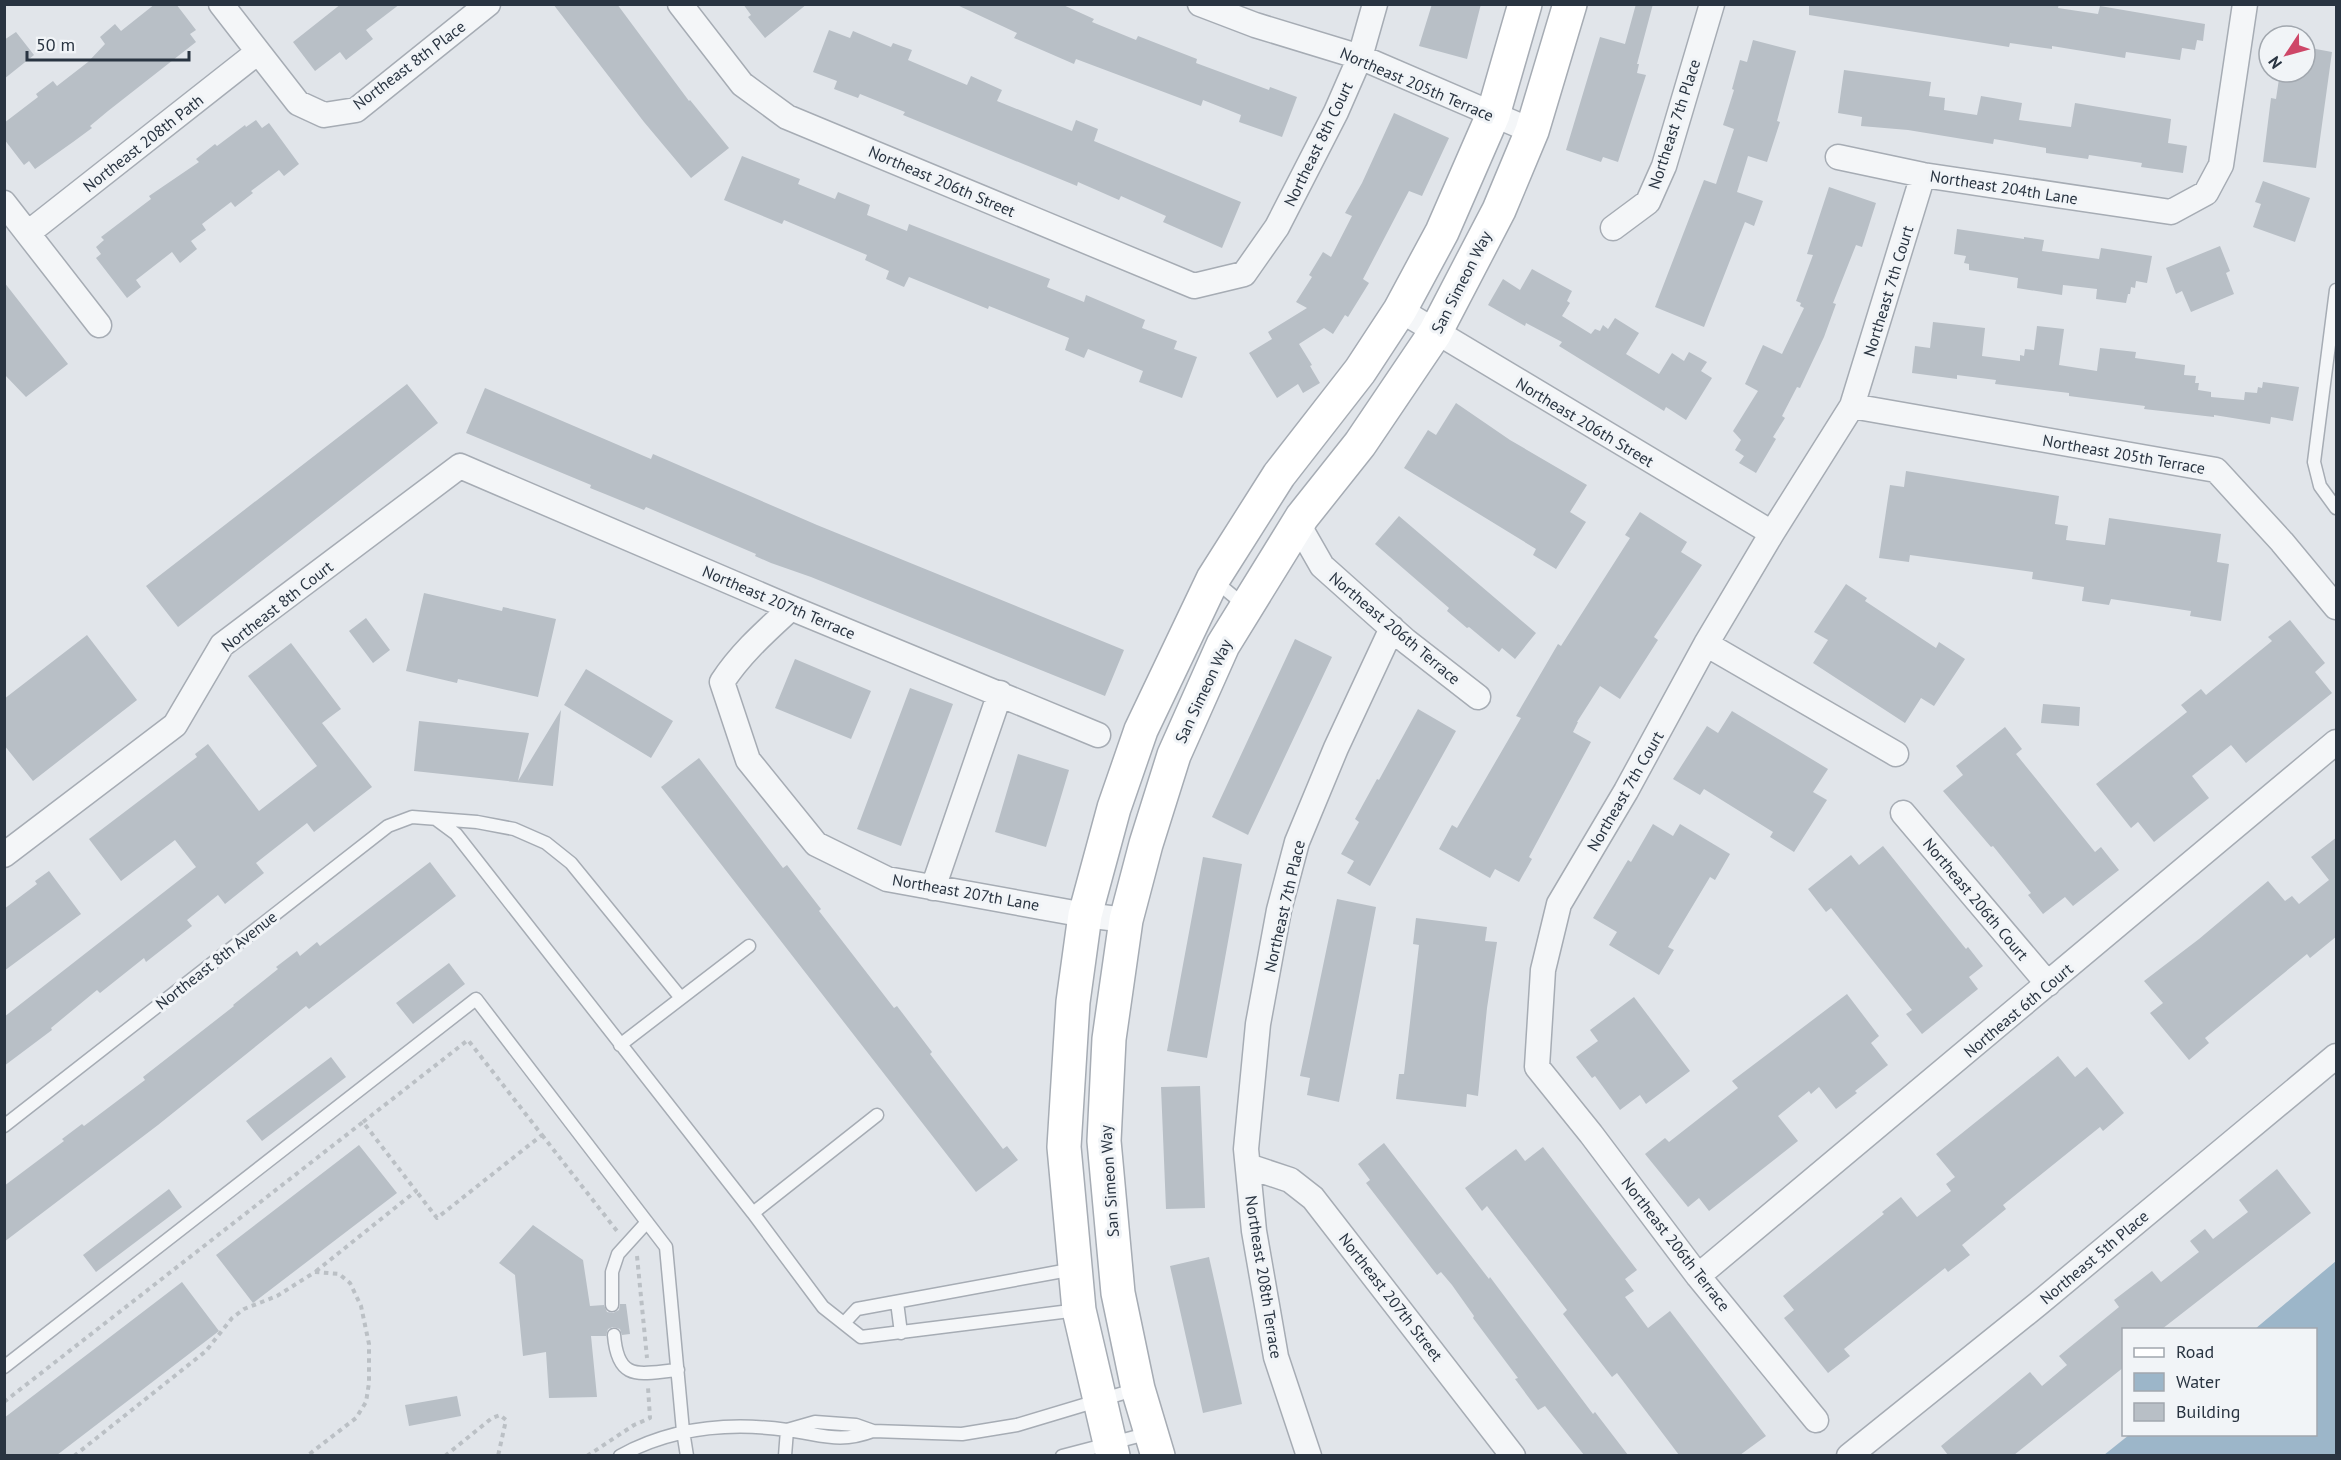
<svg xmlns="http://www.w3.org/2000/svg" width="2341" height="1460" viewBox="0 0 2341 1460" font-family="'PT Sans',sans-serif">
<rect width="100%" height="100%" fill="#e1e5ea"/>
<path fill="#9cb6c9" d="M2336 1261V1455H2104L2129 1435 2316 1434V1330L2255 1329Z"/>
<path fill="#b8bfc6" d="M155 4H176L196 30 190 34 196 42 108 111 90 126 92 128 73 142 35 169 29 161 24 165 4 139V123L38 97 36 94 53 81 57 86 88 62 105 44 100 37 115 24 121 31Z
M341 4H400L366 30 373 39 346 60 340 52 315 71 293 42Z
M553 4H617L689 101 690 100 729 148 691 178 644 122Z
M743 4H807L765 38 748 17 751 15Z
M955 4H1061L1094 19 1092 22 1136 40 1138 36 1197 59 1196 63 1269 90 1270 87 1297 97 1282 137 1239 122 1241 115 1203 100 1201 106 1076 59 1074 64 1014 38 1017 33Z
M1432 4H1481L1467 59 1419 46Z
M1636 4H1653L1637 64H1639L1637 73 1646 75 1618 162 1603 157 1601 162 1566 150 1600 37 1625 44Z
M1809 4H2059L2058 8 2098 14 2100 6 2205 24 2203 41 2197 40 2195 50 2182 48 2180 60 2126 52 2125 58 2052 46V49L2010 43 2009 47 1809 15Z
M829 30 850 38 853 31 891 47 893 43 912 50 908 60 967 85 971 76 1002 90 997 101 1072 131 1076 120 1098 129 1094 141 1241 202 1222 248 1163 222 1166 216 1121 196 1119 200 1078 182 1077 186 903 115 905 112 860 94 858 98 834 89 837 81 813 72Z
M16 32 34 55 4 79V40Z
M1753 40 1796 51 1777 121 1780 122 1767 162 1748 156 1737 192 1763 201 1754 226 1745 222 1704 327 1655 307 1704 180 1716 184 1734 129 1723 125 1734 90 1732 89 1740 60 1747 62Z
M2305 47 2332 52 2316 168 2263 162 2271 98 2276 99 2280 72H2305Z
M1844 70 1931 82 1929 96 1945 98 1944 110 1977 115 1981 96 2022 103 2019 120 2071 127 2075 103 2171 119 2168 143 2187 146 2183 173 2141 167 2142 163 2089 155 2088 159 2046 153V148L1994 139 1993 144 1908 130 1861 126 1862 117 1838 113Z
M1394 113 1449 138 1422 196 1409 191 1363 279 1369 283 1348 317 1345 315 1333 334 1324 328 1299 344 1312 365 1310 366 1320 383 1303 393 1298 384 1277 398 1249 353 1272 339 1268 332 1307 308 1296 302 1312 277 1309 275 1323 252 1331 257 1352 216 1345 213 1362 183Z
M256 120 262 128 269 123 299 164 284 176 279 170 251 191 253 193 235 207 231 202 202 224 206 230 191 241 197 249 180 263 172 252 136 280 141 287 127 298 96 258 101 254 96 247 104 240 101 237 151 199 149 196 199 162 196 159 215 144 217 146 245 125 246 127Z
M742 156 800 179 798 184 835 199 838 192 870 205 867 215 907 231 909 224 1050 279 1047 287 1084 302 1086 295 1145 320 1142 328 1177 341 1174 349 1197 357 1182 398 1139 382 1143 371 1088 349 1084 358 1065 350 1069 338 989 306 988 309 909 277 904 287 886 279 889 271 865 260 867 255 784 220 782 224 724 200Z
M2263 181 2310 198 2295 242 2253 227 2261 204 2255 202Z
M1829 187 1876 203 1862 247 1856 245 1833 303 1836 304 1824 337 1800 388 1797 387 1782 416 1785 418 1773 437 1776 439 1756 473 1739 463 1744 456 1735 450 1741 440 1733 431 1758 391 1745 384 1763 345 1782 354 1804 308 1800 306 1801 303 1796 301 1813 255 1807 254Z
M1957 229 2024 239V237L2044 240 2042 251 2099 259 2101 248 2152 256 2147 283 2136 281 2135 288 2131 287 2130 294H2128L2126 303 2096 299 2097 289 2063 285 2062 295 2017 288 2018 278 1969 270V264L1964 263 1966 256 1954 254Z
M2220 246 2230 271 2226 273 2234 294 2191 312 2182 291 2176 294 2166 268Z
M1532 269 1572 291 1567 301 1570 303 1562 316 1591 334 1595 329 1600 331 1603 325 1608 329 1615 318 1639 333 1626 354 1659 374 1672 353 1684 361 1689 352 1707 362 1701 371 1712 378 1686 420 1666 407 1664 411 1559 346 1562 342 1526 323 1525 326 1488 305 1503 279 1520 290Z
M4 282 68 364 26 397 4 374Z
M1933 322 1985 328 1982 356 2020 361V355L2024 356 2025 349 2034 350 2037 326 2064 329 2059 365 2097 371 2100 348 2136 352 2135 358 2185 365 2184 375 2196 376 2195 383H2199L2198 390 2211 392V397L2244 400 2245 392 2257 393 2258 387 2262 388 2263 382 2299 387 2293 421 2271 417 2270 424 2214 415V417L2144 409 2145 406 2069 396V393L1995 384 1996 380 1957 375V379L1912 373 1915 346 1930 348Z
M407 384 438 423 178 627 146 586Z
M485 388 651 459 653 454 817 525 1124 650 1105 696 811 577 771 563 755 556 756 554 646 507 644 510 605 494 590 488 591 485 466 433Z
M1456 403 1510 440 1587 485 1570 512 1586 522 1556 569 1533 555 1536 549 1404 468 1428 430 1436 435Z
M1906 471 2059 496 2055 524 2068 526 2066 540 2105 545 2109 518 2221 534 2217 562 2229 564 2221 621 2190 616 2191 611 2111 599 2109 605 2082 601 2084 587 2032 579 2033 572 1910 555 1909 562 1879 558 1890 485 1904 487Z
M1640 512 1687 542 1681 552 1702 565 1654 637 1658 640 1620 699 1600 686 1577 722H1578L1573 732 1591 742 1529 857 1532 859 1519 882 1495 869 1490 878 1439 849 1452 825 1457 828 1521 718 1516 716 1558 644 1561 646 1630 538 1625 535Z
M1399 516 1536 633 1515 659 1502 648 1499 652 1469 627 1467 628 1447 611 1449 608 1375 544Z
M1846 584 1867 598 1865 601 1936 648 1939 642 1965 659 1934 706 1921 698 1905 723 1813 663 1828 640 1814 632Z
M424 593 502 611 503 607 556 619 538 697 458 679 457 683 406 671Z
M366 618 390 650 373 663 349 631Z
M2290 620 2325 663 2315 672 2332 693 2246 763 2231 745 2192 776 2209 798 2154 842 2138 822 2131 828 2096 784 2187 712 2181 705 2201 689 2206 695 2272 641 2268 637Z
M87 635 137 700 33 781 4 745V699Z
M1295 639 1332 657 1248 835 1212 817Z
M291 643 341 709 322 723 372 787 314 832 307 823 256 863 264 873 225 904 218 895 187 920 192 926 146 962 144 958 100 993 97 990 51 1028 52 1030 4 1066V1017L196 867 175 840 121 881 89 839 197 757 195 754 208 744 259 811 317 766 248 676Z
M795 659 871 691 851 739 775 708Z
M586 669 673 721 651 758 564 705Z
M910 688 953 704 901 846 857 829Z
M2043 704 2080 707 2079 726 2041 723Z
M1418 709 1456 731 1370 886 1347 873 1354 861 1341 854 1359 822 1355 819 1377 779 1379 780Z
M561 710 553 786 414 771 419 721 529 733 518 781Z
M1732 711 1828 769 1813 792 1827 800 1794 852 1770 837 1773 832 1704 789 1700 795 1673 779 1707 726 1718 733Z
M2005 727 2022 749 2016 754 2095 852 2101 847 2119 870 2073 906 2065 897 2043 914 2028 895 2031 893 1993 846 1991 847 1943 791 1963 775 1956 766Z
M1018 754 1069 770 1046 847 995 832Z
M699 758 783 868 787 865 821 909 819 911 894 1008 897 1006 932 1052 930 1054 1003 1149 1007 1146 1018 1160 976 1192 661 787Z
M1653 824 1673 836 1680 824 1730 854 1715 880 1710 877 1668 947 1674 950 1659 975 1609 945 1617 932 1593 918 1628 860 1631 862Z
M2337 837V936L2310 958 2307 954 2205 1038 2209 1043 2189 1060 2150 1013 2163 1003 2144 981 2199 939 2268 881 2285 901 2292 896 2299 904 2329 880 2311 857Z
M1883 846 1966 949 1968 947 1983 966 1969 977 1978 989 1922 1034 1906 1014 1912 1010 1831 908 1826 912 1808 889 1851 855 1859 865Z
M1203 857 1242 864 1207 1058 1167 1051Z
M430 862 456 896 309 1009 306 1006 158 1125 4 1242V1186L64 1141 62 1139 82 1124 84 1126 145 1080 143 1077 234 1006 233 1005 278 969 276 967 297 951 300 956 317 942 320 946Z
M49 871 81 914 4 971V909L37 884 35 881Z
M1337 899 1376 907 1339 1102 1307 1095 1310 1078 1300 1076Z
M1416 918 1487 927 1485 941 1497 942 1487 1008 1478 1096 1467 1094 1466 1107 1396 1099 1399 1074H1404L1419 945 1413 944Z
M449 963 465 984 413 1024 396 1003Z
M1847 994 1879 1036 1871 1043 1888 1065 1855 1091 1857 1093 1836 1109 1819 1087 1811 1094 1809 1091 1778 1116 1798 1141 1709 1211 1699 1198 1688 1207 1645 1154 1665 1138 1669 1142 1738 1088 1732 1081Z
M1634 997 1690 1071 1646 1104 1640 1095 1620 1110 1595 1076 1592 1078 1576 1057 1598 1041 1590 1030Z
M2058 1056 2075 1077 2087 1067 2124 1113 2103 1131 2100 1127 2003 1205 2006 1209 1962 1245 1970 1255 1948 1272 1945 1268 1844 1349 1850 1356 1828 1373 1784 1318 1794 1310 1783 1296 1884 1214 1882 1212 1901 1197 1917 1217 1951 1191 1946 1184 1955 1177 1936 1154Z
M331 1057 346 1077 262 1141 246 1121Z
M1200 1086 1205 1208 1166 1209 1161 1087Z
M1384 1143 1489 1279 1490 1277 1593 1414 1595 1412 1628 1455H1584L1545 1406 1538 1410 1515 1379 1518 1378 1473 1318 1474 1316 1452 1285 1441 1272 1437 1275 1366 1183 1370 1180 1358 1164Z
M359 1145 397 1193 253 1303 216 1255Z
M1543 1147 1637 1270 1625 1279 1634 1291 1625 1297 1648 1328 1670 1311 1766 1436 1740 1455H1679L1617 1373 1612 1377 1563 1314 1567 1310 1487 1206 1482 1211 1465 1188 1516 1149 1525 1161Z
M2277 1169 2311 1213 2162 1329H2124V1367L2014 1455H1948L1941 1446 2030 1372 2042 1386 2067 1365 2059 1356 2119 1307 2114 1300 2152 1271 2161 1282 2199 1252 2190 1241 2205 1229 2213 1239 2248 1212 2239 1200Z
M169 1189 182 1207 96 1272 83 1255Z
M533 1225 583 1260 590 1306 604 1305 607 1312 613 1313 619 1310 620 1304H626L630 1334 622 1335 620 1329 613 1327 608 1329 606 1336H591L597 1397 549 1398 546 1352 523 1356 515 1275 499 1263Z
M1209 1257 1242 1404 1203 1413 1170 1266Z
M182 1282 219 1331 57 1455H4V1418Z
M457 1396 461 1416 409 1426 405 1405Z"/>
<g fill="none" stroke-linecap="round" stroke-linejoin="round">
<defs>
<path id="lane" d="M2336 290 2314 462 2320 486 2336 508
M1214 580 1244 605
M437 820 456 834 753 1213 823 1307 861 1337 1078 1310
M620 1045 749 946
M4 1126 388 826 412 817 477 822 514 829 546 843 571 863 681 998
M753 1213 877 1115
M897 1302 901 1333
M612 1305V1272L618 1254 647 1222
M845 1322 857 1309 1074 1269
M614 1335C618 1383 640 1373 678 1370
M4 1367 476 999 666 1247 683 1431 687 1456
M787 1430 815 1422 856 1425 873 1431 962 1434 1017 1425 1137 1389
M620 1456C671 1428 730 1422 787 1430 821 1434 839 1444 873 1431
M785 1456 787 1430
M1062 1456 1150 1433"/>
<path id="street" d="M221 4 298 103 324 115 356 110 488 4
M680 4 742 84 787 117 1194 286 1244 274 1277 227 1336 112 1360 57 1375 4
M1200 4 1255 25 1360 57 1532 131
M1838 157 1923 175 2171 212 2206 193 2221 165 2245 4
M4 203 99 325
M1613 228 1648 202 1664 166 1712 4
M28 233 258 52
M1400 310 1772 533
M1852 406 2216 470 2282 542 2336 607
M1298 524 1322 566 1406 641 1478 697
M791 608C765 632 741 653 722 682L748 760 816 844 887 879 1085 915 1126 920
M1706 644 1896 754
M1903 813 2048 984
M4 855 175 725 222 645 460 466 791 608 1098 735
M933 888 1000 693
M1248 1166 1290 1180 1313 1198 1513 1456
M1698 1276 2336 742
M1816 1420 1698 1276 1591 1134 1537 1067 1543 970 1559 904 1626 791 1706 644 1772 533 1852 406 1923 175
M1309 1456 1276 1357 1254 1231 1246 1149 1258 1024 1279 910 1297 842 1336 748 1392 628
M1849 1456 2038 1304 2336 1056"/>
<path id="secondary" d="M1113 1456 1079 1310 1064 1147 1073 1002 1085 915 1114 808 1141 730 1213 579 1279 475 1360 371 1400 310 1442 232 1493 115 1525 4
M1158 1456 1138 1389 1118 1293 1104 1141 1109 1039 1126 920 1146 844 1174 755 1223 645 1302 517 1360 444 1435 333 1499 210 1532 131 1570 4"/>
</defs>
<use href="#lane" stroke="#a6acb4" stroke-width="15"/>
<use href="#street" stroke="#a6acb4" stroke-width="27"/>
<use href="#secondary" stroke="#a6acb4" stroke-width="36"/>
<path stroke="#bbc0c5" stroke-width="4" stroke-dasharray="4.5 4.5" stroke-linecap="butt" d="M363 1122 468 1040 542 1135 437 1218 416 1191
M542 1135 617 1231
M637 1256 647 1358
M4 1402 363 1122 416 1191 315 1272
M74 1456 206 1351 232 1318 244 1309 277 1296 315 1272 339 1274 350 1283 361 1306 369 1344V1383L366 1402 356 1418 307 1456
M445 1456 492 1418 500 1415 506 1420 498 1456
M587 1456 634 1425 650 1418 648 1387"/>
<use href="#lane" stroke="#f4f6f8" stroke-width="12"/>
<use href="#street" stroke="#f4f6f8" stroke-width="24"/>
<use href="#secondary" stroke="#fff" stroke-width="33"/>
</g>
<g text-anchor="middle" stroke-width="6" stroke-linejoin="round" paint-order="stroke">
<g font-size="16" fill="#293441" stroke="#f1f4f7">
<text transform="translate(409 65) rotate(-37)" y="6">Northeast 8th Place</text>
<text transform="translate(1417 84) rotate(23)" y="6">Northeast 205th Terrace</text>
<text transform="translate(1674 124) rotate(-72)" y="6">Northeast 7th Place</text>
<text transform="translate(143 143) rotate(-38)" y="6">Northeast 208th Path</text>
<text transform="translate(1318 144) rotate(-64)" y="6">Northeast 8th Court</text>
<text transform="translate(942 181) rotate(23)" y="6">Northeast 206th Street</text>
<text transform="translate(2004 187) rotate(9)" y="6">Northeast 204th Lane</text>
<text transform="translate(1461 282) rotate(-63)" y="6">San Simeon Way</text>
<text transform="translate(1888 291) rotate(-73)" y="6">Northeast 7th Court</text>
<text transform="translate(1585 422) rotate(31)" y="6">Northeast 206th Street</text>
<text transform="translate(2124 454) rotate(10)" y="6">Northeast 205th Terrace</text>
<text transform="translate(779 602) rotate(23)" y="6">Northeast 207th Terrace</text>
<text transform="translate(277 606) rotate(-38)" y="6">Northeast 8th Court</text>
<text transform="translate(1395 628) rotate(40)" y="6">Northeast 206th Terrace</text>
<text transform="translate(1203 691) rotate(-65)" y="6">San Simeon Way</text>
<text transform="translate(1625 791) rotate(-60)" y="6">Northeast 7th Court</text>
<text transform="translate(966 892) rotate(10)" y="6">Northeast 207th Lane</text>
<text transform="translate(1976 899) rotate(50)" y="6">Northeast 206th Court</text>
<text transform="translate(1284 906) rotate(-77)" y="6">Northeast 7th Place</text>
<text transform="translate(216 960) rotate(-38)" y="6">Northeast 8th Avenue</text>
<text transform="translate(2018 1010) rotate(-40)" y="6">Northeast 6th Court</text>
<text transform="translate(1109 1181) rotate(-94)" y="6">San Simeon Way</text>
<text transform="translate(1676 1244) rotate(52)" y="6">Northeast 206th Terrace</text>
<text transform="translate(2094 1257) rotate(-40)" y="6">Northeast 5th Place</text>
<text transform="translate(1264 1277) rotate(81)" y="6">Northeast 208th Terrace</text>
<text transform="translate(1391 1297) rotate(52)" y="6">Northeast 207th Street</text>
</g>
</g>
<rect width="2341" height="1460" fill="none" stroke="#293441" stroke-width="12"/>
<rect x="2122" y="1328" width="195" height="108" fill="#f1f4f7" stroke="#a1a7ae" stroke-width="1.5"/>
<rect x="2134" y="1348" width="30" height="9" fill="#ffffff" stroke="#a1a7ae" stroke-width="1.5"/>
<text x="2176" y="1358" font-size="18" fill="#293441">Road</text>
<rect x="2134" y="1373" width="30" height="18" fill="#9cb6c9" stroke="#a1a7ae" stroke-width="1.5"/>
<text x="2176" y="1388" font-size="18" fill="#293441">Water</text>
<rect x="2134" y="1403" width="30" height="18" fill="#b8bfc6" stroke="#a1a7ae" stroke-width="1.5"/>
<text x="2176" y="1418" font-size="18" fill="#293441">Building</text>
<g transform="translate(2287 54) rotate(234)"><circle r="28" fill="#f1f4f7" stroke="#a1a7ae" stroke-width="1.5"/>
<path d="M0-4.5L10 22L0 15L-10 22Z" fill="#ce4768"/>
<text y="-9" font-size="16" font-weight="bold" text-anchor="middle" fill="#293441">N</text>
</g>
<path d="M27 51v9h162v-9" fill="none" stroke="#293441" stroke-width="3"/>
<text x="36" y="51" font-size="18" fill="#293441" stroke="#f1f4f7" stroke-width="4.5" paint-order="stroke">50 m</text>
</svg>
